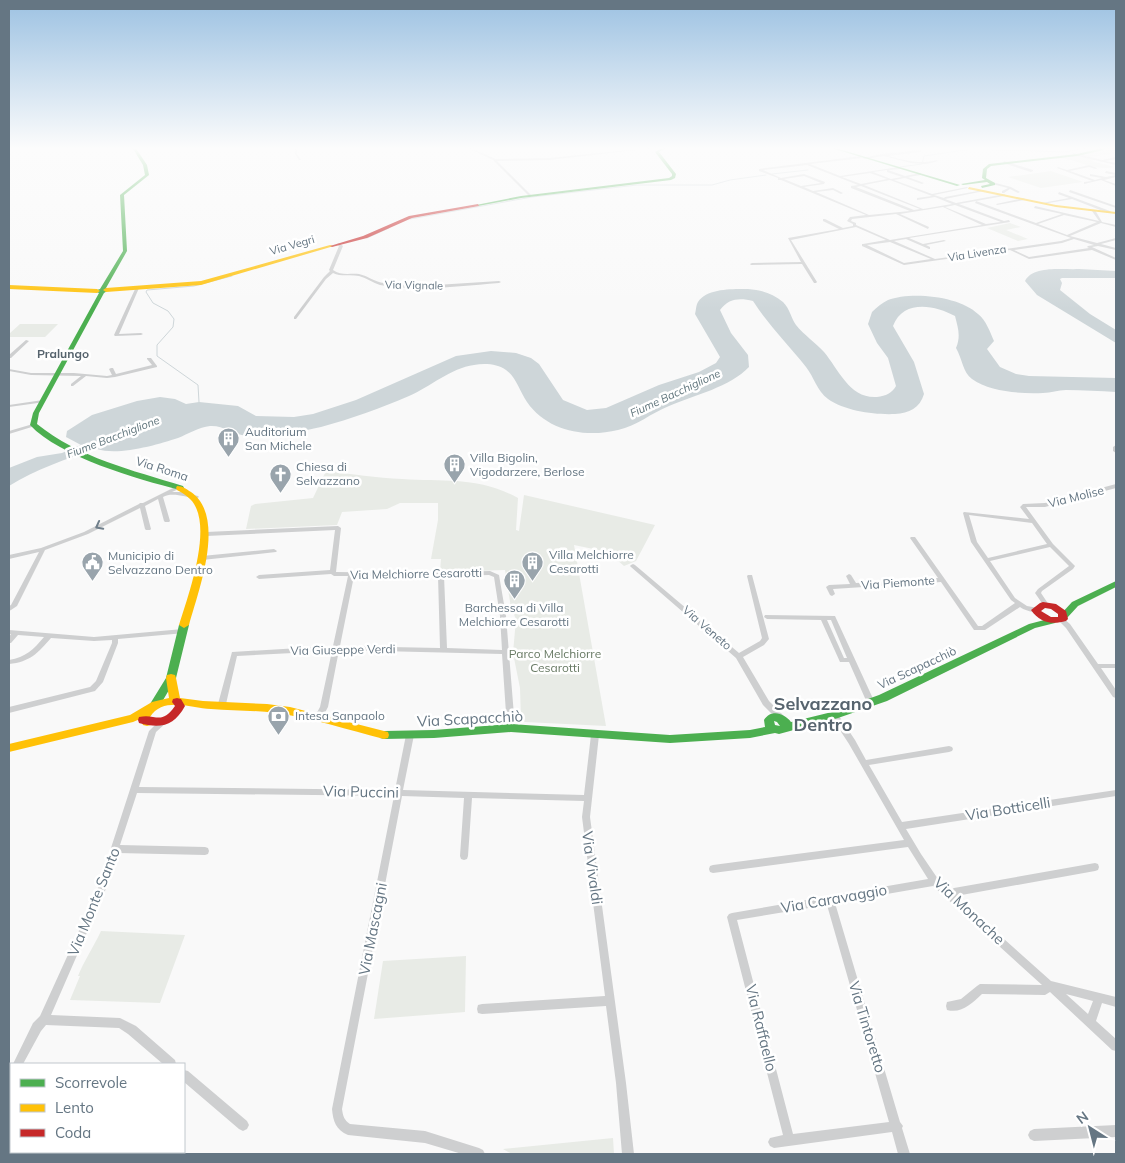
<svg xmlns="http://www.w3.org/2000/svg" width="1125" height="1163" viewBox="0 0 1125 1163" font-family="Mulish,sans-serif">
<rect width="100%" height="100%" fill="#f9f9f9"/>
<path fill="#e8ebe6" d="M1116 149V153L1091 157 1099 159 1091 161 1115 167C1098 171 1082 162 1066 159 1062 158 1058 160 1054 158Z
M1051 171 1083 182 1041 188 1008 177Z
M1010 223 1021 227 1006 230 1028 239 1018 241 987 228Z
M20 324H58L45 337H9V334Z
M326 471C351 474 377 478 402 479 445 482 478 476 518 498L516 530 519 531 524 495 655 525 636 561 624 566 608 552 574 545 606 726 525 722 521 719 520 688 513 653 516 619 511 608 505 570 440 572 441 559H431L438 520V503H400L387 509 342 512 337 525 246 529 251 506 255 504 313 498Z
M101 931 185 935 160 1003 70 1000 80 976H78C84 961 93 948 101 931Z
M466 956 465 1012 374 1019 383 961Z
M613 1138 614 1154H512L503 1149Z"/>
<path fill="#ced6d9" d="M1079 269 1116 271V278H1062L1060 279 1062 283 1060 290 1090 314 1116 330V343L1037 295 1025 281C1033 265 1063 270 1079 269Z
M748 289C761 290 772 293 783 302 790 309 791 318 796 325 804 335 816 343 824 352 839 370 850 399 877 397 886 396 892 393 896 386L888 358 877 343 868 324 872 312C877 307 882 303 888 300 911 291 960 296 978 314 986 320 990 332 994 341L987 349 1000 367 1016 374 1029 376 1116 378V392C1100 391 1083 390 1066 390 1058 390 1051 393 1043 393 1022 394 990 392 972 379 963 373 962 358 956 348 961 336 958 328 955 316 935 305 903 299 893 326L914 362 924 394C920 408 909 413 895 414 875 415 845 411 828 399 817 391 814 377 806 367 788 344 769 326 753 301 740 298 729 298 720 310L731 333 748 355 749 367C730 387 695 395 669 406 651 413 637 426 618 430 585 438 547 431 527 402 520 392 516 377 506 370 498 364 485 363 474 365 451 368 430 387 409 396 381 408 351 419 321 427 299 432 268 439 246 436 234 434 222 425 210 426 199 427 188 434 178 438 157 445 118 456 97 449 66 459 36 469 9 486V468L37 457 62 453 81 445 66 437 67 431 92 415 137 401 160 397 175 399 186 404 199 402 238 406 256 416 294 417 313 414 356 400 456 356 491 351 516 353 531 358 539 364 563 400 587 410 606 408 659 385 699 372 716 363 720 357 695 314C696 311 696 305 698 302 707 288 733 289 748 289Z"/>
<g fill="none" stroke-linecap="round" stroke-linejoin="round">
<path stroke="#ced6d9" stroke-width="1" d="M900 167 922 164 924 156 972 149 1065 152 1090 147
M772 174 808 170
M410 219 532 197 637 185H712L730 180 766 175
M367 238 389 228
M199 402 198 385 157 356V345L173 327 174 319 168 311 153 303 146 292 147 290 194 286 232 276"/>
<path fill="#cecfd0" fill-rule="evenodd" d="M295 147H297V154L301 160H299L295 154Z
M466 147H468L496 159 549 158 659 147H663L549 160 497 161 531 195 530 197 493 160Z
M920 150 921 152 888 156C904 160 920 165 937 160L938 161 931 163 925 164 911 163 884 156 864 159 863 158 882 154Z
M1073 153 1102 160 1116 157V159L1105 161 1116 163V165L1073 155Z
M861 156 862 158 810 164 840 176 899 167 900 169 888 170 905 176 921 173V175L908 177 924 183 922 184 905 178 894 180 932 194 967 187 968 188 934 195 944 198 945 197 983 190 984 191 945 199 956 203 1005 194 1004 196 959 204 1004 221 1009 220 1010 222 909 238 923 244 944 240 946 241 926 245 930 247V249H929L906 239 894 241 935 259 1061 241 1071 238 975 203 976 201 1036 223 1062 214 1034 208 1035 206 1099 221 1092 211 1095 210 1102 222 1116 225V227L1101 223 1070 236 1097 243 1116 238V240L1101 244 1116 248V250L1098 246 1092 247 1116 258V260L1092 250 1029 259 1010 250 904 265 862 246V244H863L886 240 856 227 791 240 817 282 816 283H814L802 264 751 265 750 264 752 263 801 262 788 238 839 229 823 221V219H825L843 228 853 226V224L847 221 850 217 866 215 781 180H778V178L759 171V169ZM807 165 858 185 851 186V188L910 211 869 215 816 192 833 190 841 194 843 193 833 188 813 191 804 187 824 184 825 182 804 174 781 178 763 170ZM887 170V172L902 177 891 179 873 172ZM870 173 887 179 861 184 842 177ZM804 176 821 183 801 186 784 179ZM890 180 932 196 917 198V200L935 197 952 204 923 209 864 185ZM861 186 920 209 914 210 856 187ZM955 205 1001 222 986 224 945 207ZM943 207 982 225 890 240 856 225V223L851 221 852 219 896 214 928 229 929 227 900 214ZM1064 215 1097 222 1067 235 1038 224ZM1074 239 1094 245 1088 246 1087 247 1089 248 1029 257 1014 250 1062 243ZM890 242 931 259 904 263 867 245Z
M1004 161 1033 170V171L1031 172 1003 163Z
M1089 165 1097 168 1096 169 1089 167 1070 171 1095 180 1102 178 1090 176V174L1106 177 1116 175V177L1104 180 1116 184V186L1101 180 1084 184V182L1092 181 1057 168 1058 167 1067 170Z
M1106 171 1116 173V175L1105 173Z
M992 182 1011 187 1020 192 1018 193 1010 189 1004 193H1002V191L1008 188 992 184Z
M1070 190 1116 206V208L1069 192Z
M1059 192 1110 211 1111 212 1108 213 1072 199 1043 204 1042 203 1069 198 1058 194Z
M1024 198 1025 200 997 205 996 204Z
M339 243 343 246 333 270C341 276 350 273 359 274 368 276 375 282 384 283 422 288 461 283 499 281L501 282 499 283C460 286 419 292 380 285 373 283 367 278 359 276 350 274 341 277 333 273L326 279 296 319H294V317L324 277 330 271 329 270 339 246 337 244Z
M136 287 139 288 119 334 141 333 143 334 141 335 115 336 114 335Z
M26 340 29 341 11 358H9V355Z
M147 358H151L157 366V367L115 377 107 378 86 376 73 386H71V384L81 376 31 375 9 371V369L31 373H74L107 376 112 375 109 369 111 368H113L116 374 152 365 147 359Z
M43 400H45V402L9 407V405Z
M33 424H35V426L9 434V431Z
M1116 445V453L1113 451V447Z
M1116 484V488L1045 507H1026L1053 544 1075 566 1073 569 1042 591 1041 593 1049 605 1048 606H1044L1035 593 1038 589 1069 566 1050 547 990 561 1015 598 1027 606 1038 608 1039 610 1038 612C1033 613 1024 610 1020 607L985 630H974L941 582 833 589 835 594 832 596 830 595 826 587 829 585 850 584 846 576 849 574 851 575 856 583 938 578 910 538 911 537H915L978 626H982L1015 603 1011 600 971 542 963 513 964 512 1029 519 1020 507 1023 504 1045 503ZM969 515 1032 523 1047 544 988 558 977 542Z
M179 485 181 486 182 487 181 488 172 492H181L198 496 199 497 196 499C186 497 172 492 163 497L170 521 169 522H165L164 521 158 499 145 506 151 529 150 530H146L145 529 140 508 88 534 45 550 17 606 11 610 9 611V606L11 605 39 552 9 559V555L41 548 84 532 139 504 140 503H143Z
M338 526 341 528 336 572 413 573 490 571 499 575 506 616 515 728 514 730 511 731 508 730 507 728 502 654 339 650 328 707 321 720 318 721 315 720 314 718 320 707 332 651 237 656 226 704 225 706 222 707 219 706 218 704 232 652 333 646 348 576H334L331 574 259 579 256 577 259 575 330 570 335 530 206 536 203 534 206 532ZM489 575 494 577 500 616 502 650 447 648 444 576ZM354 576H438L440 648 340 646Z
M274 549 277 551 276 552 202 560 199 558 202 556Z
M633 564 635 565 739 653 760 641 762 638 747 576 748 575H752L769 639 764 645 743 657 769 701 783 715 784 717 783 719 780 720 777 719 763 705 736 658 631 567 630 566 631 565Z
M765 615 835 616 875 703 874 705 871 706 868 705 849 662H840L821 620 767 619 764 617ZM827 620H831L847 658H844Z
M1059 618H1063L1070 624 1098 664H1116V668H1101L1116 690V698L1113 697 1066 628 1058 620Z
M183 629 186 631 185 633 118 639V643L103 682 95 691 9 713V707L90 687 96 681 112 643V640L94 641 51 638C38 653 30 662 9 664V660C26 657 33 650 44 637L18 635 11 643H9V637L11 634H9V630L94 637Z
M834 712 837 713 855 740 866 760 949 746 952 747 953 749 952 751 949 752 869 765 902 822 1116 790V796L906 829 921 854 938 879 950 890 954 888 1095 863 1098 864 1099 867 1098 870 1095 871 956 896 1051 981 1116 997V1007L1102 1003 1096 1021 1116 1039V1051L1112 1050 1050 992 1045 995 982 994C972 1003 962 1014 947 1010L946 1006 947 1002 961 999 977 986 980 984 1042 985 933 886 835 903 900 1122 903 1126 902 1128 910 1154H898L892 1132 774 1148 770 1146 768 1142 770 1138 783 1135 727 917 729 914 732 913 928 879 908 847 713 873 710 872 709 869 710 866 713 865 904 840 849 744 830 715 831 713ZM827 905 889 1122 793 1134 737 920ZM1066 994 1093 1001 1088 1014Z
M162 720 165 721 166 723 156 732 139 787 395 790 406 735 407 733 410 732 413 733 414 735 403 790 584 795 591 735 592 733 595 732 598 733 599 735 590 817 626 1083 634 1154H622L616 1083 606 1006 482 1014 478 1013 477 1009 478 1005 482 1004 605 996 582 817 584 801 472 798 468 856 467 859 464 860 461 859 460 856 464 798 402 796 342 1109C343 1116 344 1120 350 1124L425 1131 479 1148 483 1150 485 1154H462L425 1143 348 1135C336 1130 333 1121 332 1109L394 796 137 793 120 845 205 847 208 848 209 851 208 854 205 855 118 853 105 891 51 1015 120 1018 136 1026 175 1060 176 1064H163L128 1034 119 1028 46 1025 41 1031 23 1064H13L33 1023 40 1016 97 891 149 731 159 721Z
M184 1070 188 1071 247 1121 249 1125 247 1129 243 1131 239 1129 184 1082Z
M11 1073V1088L9 1089V1074Z
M1116 1125V1137L1034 1141 1030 1139 1028 1135 1030 1131 1034 1129Z"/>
<path fill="#4caf50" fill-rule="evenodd" d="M132 147H135L147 165 149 175 124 195 127 251 106 288 109 290 104 293 39 413 37 424C79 458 132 470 183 486L184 488 180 490C137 479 60 457 30 425L33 413 99 293 94 291 100 289 123 251 120 195 145 175 143 165Z
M664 147H668L659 152 676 174 675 178 671 180 521 198 478 206 476 205 521 196 669 178 672 176V174L655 152Z
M828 147H832L960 185 957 186Z
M1103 148 1104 150 1077 156 991 166 987 169 986 178 995 183V185L982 188 981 186 990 184 987 182 963 185 961 184 985 180 982 178 983 169 989 164 1077 154Z
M1116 581V587L1078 606 1067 618H1061L1059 616 1061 614 1072 602Z
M1052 618 1057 621 1055 623 1035 628 887 701 838 718 779 734 775 733 750 738 670 743 511 732 434 738 384 739 380 738 379 735 380 732 384 731 434 730 511 724 670 735 750 730 765 727 764 720C771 709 784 713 791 722L832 712 879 695 1029 624ZM774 721 777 722 780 726 775 725Z
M184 622 189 625 176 678 159 707 155 708 151 707 150 704 166 678 179 625Z"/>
<path fill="#ffc107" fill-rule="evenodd" d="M1098 147H1116V149H1099Z
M969 187 1056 205 1116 212V214L1056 207 968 189Z
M330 245 334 246 201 285 106 292 103 290 106 288 201 281Z
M9 285 97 289 100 291 97 293 9 289Z
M177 486C183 486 186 489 191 492 227 517 198 592 189 625L184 628 179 625C188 596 215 523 190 499 186 495 181 492 177 490L176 488Z
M171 674 175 675 176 678 180 698 203 701 267 704 290 707 384 731 388 732 389 735 388 738 384 739C348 730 313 718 276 713 254 710 232 711 211 709 191 708 163 696 150 717L152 722 151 725 147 726 143 725 140 719 133 722 9 752V744L130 715 152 702 169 698 166 678 167 675Z"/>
<path fill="#c62828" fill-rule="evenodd" d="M478 204 479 206 412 218 367 238 332 247 330 246 363 236 409 216Z
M1043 602 1056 604 1066 611 1068 619 1066 621C1052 625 1040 623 1031 610L1040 603ZM1045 608 1051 609 1058 614V617H1051L1041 611Z
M177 698 181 699 185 706C174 726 161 729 139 723L138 720 139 717C156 713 161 726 175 706L172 702 173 699Z"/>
</g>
<defs><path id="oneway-chevron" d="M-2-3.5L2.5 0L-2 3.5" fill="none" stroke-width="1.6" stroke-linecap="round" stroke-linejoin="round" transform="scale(1.25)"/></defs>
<use stroke="#707f8b" href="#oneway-chevron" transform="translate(99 526) rotate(152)"/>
<linearGradient id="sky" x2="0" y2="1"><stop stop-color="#9dc2e2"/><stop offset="0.48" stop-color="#fcfcfc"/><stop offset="1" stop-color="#fcfcfc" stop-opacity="0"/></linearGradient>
<rect width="1125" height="309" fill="url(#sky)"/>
<defs>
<symbol id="building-pin" viewBox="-11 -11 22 30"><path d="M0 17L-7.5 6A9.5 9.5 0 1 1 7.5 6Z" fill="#99a4ac" stroke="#fff"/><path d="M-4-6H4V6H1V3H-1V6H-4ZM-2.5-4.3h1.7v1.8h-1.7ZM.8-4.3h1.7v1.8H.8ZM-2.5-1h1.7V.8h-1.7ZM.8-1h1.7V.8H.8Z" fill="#fff"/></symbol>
<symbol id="church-pin" viewBox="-11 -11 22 30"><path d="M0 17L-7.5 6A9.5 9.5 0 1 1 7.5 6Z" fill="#99a4ac" stroke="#fff"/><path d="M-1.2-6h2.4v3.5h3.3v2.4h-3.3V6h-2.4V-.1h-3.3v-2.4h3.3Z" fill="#fff"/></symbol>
<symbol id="civic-pin" viewBox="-11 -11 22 30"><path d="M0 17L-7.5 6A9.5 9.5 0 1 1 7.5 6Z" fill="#99a4ac" stroke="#fff"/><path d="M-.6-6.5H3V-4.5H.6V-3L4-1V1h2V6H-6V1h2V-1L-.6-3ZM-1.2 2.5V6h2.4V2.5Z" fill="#fff"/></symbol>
<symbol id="bank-pin" viewBox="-11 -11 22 30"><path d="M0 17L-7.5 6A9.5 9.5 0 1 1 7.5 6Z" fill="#99a4ac" stroke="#fff"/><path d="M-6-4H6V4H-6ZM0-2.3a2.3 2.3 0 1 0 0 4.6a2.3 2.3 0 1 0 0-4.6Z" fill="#fff"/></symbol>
</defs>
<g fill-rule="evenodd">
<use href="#building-pin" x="216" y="426" width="25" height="34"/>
<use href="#building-pin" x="442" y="452" width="25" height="34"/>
<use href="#church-pin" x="268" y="462" width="25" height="34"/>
<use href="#building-pin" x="520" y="550" width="25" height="34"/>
<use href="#civic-pin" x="80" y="550" width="25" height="34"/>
<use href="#building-pin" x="502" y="568" width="25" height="34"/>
<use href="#bank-pin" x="266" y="704" width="25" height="34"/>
</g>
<g text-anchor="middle" stroke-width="5" stroke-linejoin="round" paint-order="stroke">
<g font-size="11" fill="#657683" stroke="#fff">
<text transform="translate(292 245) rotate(-16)" y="4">Via Vegri</text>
<text transform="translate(977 253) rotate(-9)" y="4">Via Livenza</text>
<text transform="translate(414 285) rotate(1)" y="4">Via Vignale</text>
</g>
<g font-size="11" font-style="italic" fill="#60757c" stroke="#fff">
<text transform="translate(675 393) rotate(-25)" y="4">Fiume Bacchiglione</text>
<text transform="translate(113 437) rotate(-21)" y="4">Fiume Bacchiglione</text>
</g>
<g font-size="12" font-weight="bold" fill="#57646e" stroke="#fff">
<text x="63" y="358">Pralungo</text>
</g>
<g font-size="12" fill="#657683" stroke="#fff" text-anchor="start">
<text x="245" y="436">Auditorium<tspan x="245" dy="14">San Michele</tspan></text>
<text x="470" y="462">Villa Bigolin,<tspan x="470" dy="14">Vigodarzere, Berlose</tspan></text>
<text x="296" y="471">Chiesa di<tspan x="296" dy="14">Selvazzano</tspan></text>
<text x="549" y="559">Villa Melchiorre<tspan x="549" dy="14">Cesarotti</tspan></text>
<text x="108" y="560">Municipio di<tspan x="108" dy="14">Selvazzano Dentro</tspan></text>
<text x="514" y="612" text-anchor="middle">Barchessa di Villa<tspan x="514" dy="14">Melchiorre Cesarotti</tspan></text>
<text x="295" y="720">Intesa Sanpaolo</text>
</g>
<g font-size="12" fill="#657683" stroke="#fff">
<text transform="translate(162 469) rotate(18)" y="4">Via Roma</text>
<text transform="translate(1076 497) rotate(-14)" y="4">Via Molise</text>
<text transform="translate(416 574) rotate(-1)" y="4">Via Melchiorre Cesarotti</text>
<text transform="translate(898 583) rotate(-4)" y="4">Via Piemonte</text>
<text transform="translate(707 628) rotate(41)" y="4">Via Veneto</text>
<text transform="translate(343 650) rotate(-1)" y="4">Via Giuseppe Verdi</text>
<text transform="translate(917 668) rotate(-25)" y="4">Via Scapacchiò</text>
</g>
<g font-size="12" fill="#687a64" stroke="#fff">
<text x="555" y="658">Parco Melchiorre<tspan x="555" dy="14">Cesarotti</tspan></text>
</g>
<g font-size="15" fill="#657683" stroke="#fff">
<text transform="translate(470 719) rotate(-3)" y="5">Via Scapacchiò</text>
<text transform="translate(361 792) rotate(1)" y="5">Via Puccini</text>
<text transform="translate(1008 809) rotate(-9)" y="5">Via Botticelli</text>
<text transform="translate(592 868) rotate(82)" y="5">Via Vivaldi</text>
<text transform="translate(834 899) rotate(-10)" y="5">Via Caravaggio</text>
<text transform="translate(94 902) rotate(-68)" y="5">Via Monte Santo</text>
<text transform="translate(969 911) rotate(43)" y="5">Via Monache</text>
<text transform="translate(373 929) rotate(-79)" y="5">Via Mascagni</text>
<text transform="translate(867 1027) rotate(73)" y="5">Via Tintoretto</text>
<text transform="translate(761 1028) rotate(76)" y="5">Via Raffaello</text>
</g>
<g font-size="18" font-weight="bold" fill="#57646e" stroke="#fff">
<text x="823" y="710">Selvazzano<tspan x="823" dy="21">Dentro</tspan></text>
</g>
</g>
<rect width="1125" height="1163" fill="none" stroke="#657683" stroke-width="20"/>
<rect x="10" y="1063" width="175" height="90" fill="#ffffff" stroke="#c1c8cd"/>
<rect x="20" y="1079" width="25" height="8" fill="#4caf50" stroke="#c1c8cd"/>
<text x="55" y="1088" font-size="15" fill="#657683">Scorrevole</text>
<rect x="20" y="1104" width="25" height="8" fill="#ffc107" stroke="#c1c8cd"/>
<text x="55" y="1113" font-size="15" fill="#657683">Lento</text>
<rect x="20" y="1129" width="25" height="8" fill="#c62828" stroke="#c1c8cd"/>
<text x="55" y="1138" font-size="15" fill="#657683">Coda</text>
<g transform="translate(1090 1128) rotate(324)" stroke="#ffffff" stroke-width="4" paint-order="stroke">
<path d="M0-4L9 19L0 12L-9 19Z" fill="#657683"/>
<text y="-8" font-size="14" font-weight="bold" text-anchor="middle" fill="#657683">N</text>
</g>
</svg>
